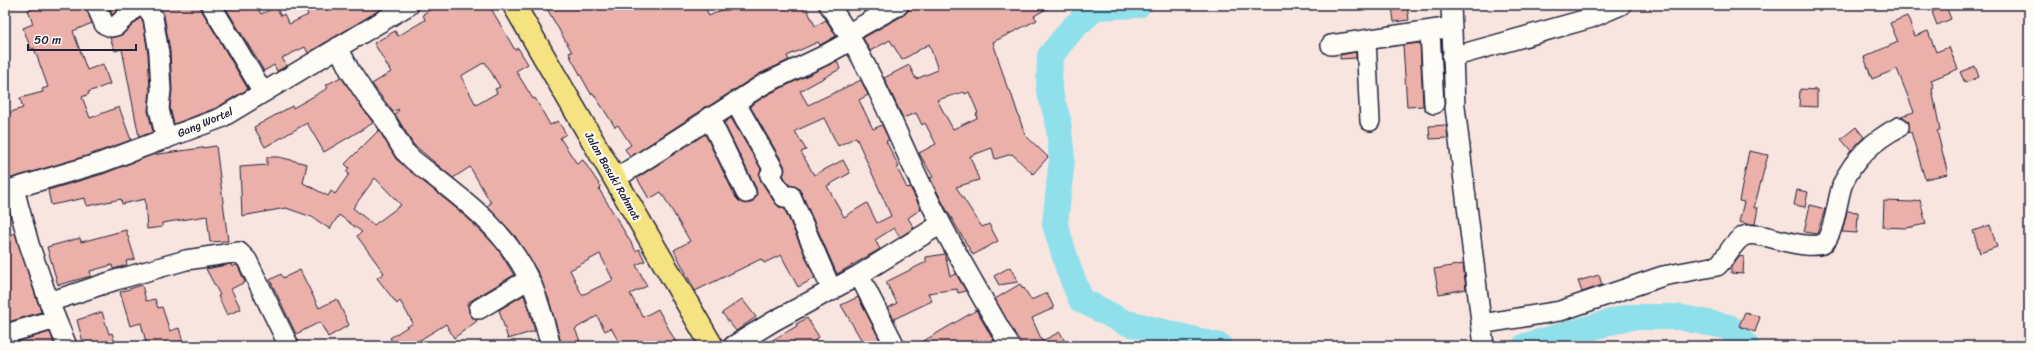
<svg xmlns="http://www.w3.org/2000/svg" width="2034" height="351" viewBox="0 0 2034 351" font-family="Sriracha,sans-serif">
<rect width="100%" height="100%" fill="#f8e5e0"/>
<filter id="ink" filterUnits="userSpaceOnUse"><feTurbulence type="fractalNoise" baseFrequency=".025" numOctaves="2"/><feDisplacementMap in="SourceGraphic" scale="8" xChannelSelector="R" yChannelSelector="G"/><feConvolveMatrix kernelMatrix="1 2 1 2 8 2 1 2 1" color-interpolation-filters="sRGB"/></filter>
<g filter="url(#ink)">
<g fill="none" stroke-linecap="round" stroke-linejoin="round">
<path stroke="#90e0ec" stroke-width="26" d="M1138 5 1096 7 1072 29 1050 56 1049 90 1058 120 1062 159 1055 224 1069 270 1081 300 1124 322 1220 346
M1525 346 1629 317H1678L1729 327 1746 346"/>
</g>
<path fill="#ebb0aa" stroke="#22223b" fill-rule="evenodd" d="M43 5H85L92 23 73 31 87 70 103 64 110 84 88 92 89 94 82 97 90 118 119 107 131 140 86 156 5 180V114L23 108 20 98 43 92 42 89 48 87 34 48 31 49 23 28 33 24 28 10Z
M108 5H122L112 15Z
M158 5H200L202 11 248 89 216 108 174 124 170 108 172 90 170 51 164 15Z
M224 5H256L261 14 276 7 281 16 284 14 289 24 308 15 304 5H388L308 53 305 47 282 58 287 66 277 71 274 65 264 71Z
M438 5H489L515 50 518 48 528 64 516 71 533 99 535 98 550 125 558 121 566 134 560 138 577 164 583 160 601 187 599 189 636 251 639 249 645 261 636 265 647 286 630 294 643 317 658 309 678 346H621L611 328 605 331 597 316 575 329 580 341 569 346H562L549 300 539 274 515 236 487 206 491 203 470 167 453 178 413 144 395 114 399 110 398 109 393 112 372 84 391 72 374 43 395 31 398 36 425 20 423 14ZM485 62 500 87 495 89 497 93 476 105 461 76ZM600 254 613 280 582 295 570 270Z
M553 5H704L709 16 732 5H805L815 26 826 20 836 36 820 45 818 42 787 56 789 60 759 74 709 106 704 107 699 112 630 157 625 149 631 145 618 125 615 127 593 93 591 94 571 58 569 53 572 52 547 9Z
M860 5H876L864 12Z
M910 5H1053L1034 16 1037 20 993 42 1008 90H1010L1025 135 1048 157 1033 174 1012 154 995 159 992 148 970 156 979 180 956 187 982 227 989 224 998 241 973 255 945 207 930 178 933 177 919 153 936 144 925 123 922 125 916 113 903 118 884 78 909 65 916 79 938 70 929 44 902 60 890 40 870 51 863 38 904 15 909 10ZM964 92 965 94 969 92 978 113 976 114 977 118 953 129 937 100Z
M1407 5 1409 20 1394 22 1392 6Z
M1946 6 1951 19 1937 25 1932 12Z
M1907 16 1915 36 1928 31 1936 52 1949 47 1958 69 1931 80 1934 88 1932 89 1940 130 1937 131 1948 174 1925 179 1911 132 1908 133 1909 122 1901 116 1914 112 1897 69 1872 79 1864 57 1898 42 1890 23Z
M140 18 143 21 148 54 150 90 148 111 153 132 139 137 122 49 115 51 110 38 123 34Z
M1420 43 1423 106 1407 107 1403 45Z
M1356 52V58L1340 59V55Z
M837 61 840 69 800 91 808 105 861 80 868 95 859 100 873 129 882 125 889 140 886 141 899 167 897 168 907 188 910 187 921 209 908 218 914 228 900 237 894 228 875 240 880 249 837 274 801 192 797 187 789 185 783 175 785 170 784 165 750 106 769 94ZM824 118 838 146 856 137 891 216 877 223 867 203 844 217 827 186 850 173 843 160 814 175 801 152 806 150 795 131Z
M1975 66 1979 77 1965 83 1960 72Z
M341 77 373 123 324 152 307 123 265 147 254 127 292 106 293 108 328 88 326 85Z
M1800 89 1817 90V107L1799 106Z
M731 118 761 169 759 175 761 181 775 203 779 207 784 208 815 278 798 287 781 255 764 263 761 259 695 291 674 250 690 241 661 192 649 199 637 178 705 134 736 198 745 204 751 203 757 194 756 188 724 123Z
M1446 125 1448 138 1430 139 1429 126Z
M1856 127 1864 137 1851 151 1841 139Z
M379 130 396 159 456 208 485 235 498 249 514 275 467 303 470 315 477 321 454 338 446 324 410 346H395L390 338 413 323 400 301 397 304 377 278 384 273 357 236 362 232 339 215 330 229 312 217 286 208 242 216 240 167 267 165V157H279L307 164 303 183 328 196 331 191 335 194 349 174 346 171 349 168 345 164ZM375 178 401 205 374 225 353 208Z
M216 146 228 241 210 242 207 216 162 223V227L147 229 145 199 122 204 121 199 87 206 85 198 51 205 48 190 103 174 152 155Z
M1749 151 1768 155 1754 208H1758L1755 224H1747L1739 222 1744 202 1739 201Z
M1797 190 1808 192 1805 207 1794 205Z
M1920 200 1926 224 1906 228 1883 227 1884 201 1912 202Z
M1810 205 1825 209 1817 234 1804 232Z
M1847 211 1858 212 1857 233 1842 232Z
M1990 225 1997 247 1980 253 1973 231Z
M126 230 135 259 126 261 127 265 113 269 112 265 90 271 91 276 58 285 47 247 80 238 81 242Z
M15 233 41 312 5 323V236Z
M945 254 950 276 956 274 966 291 958 293 957 289 928 293 932 301 894 319 888 308 897 303 886 282 926 262V257Z
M1739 256 1744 257 1743 274 1731 273V267Z
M231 264 232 267 236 265 238 266 245 282 231 289 241 309 227 315 218 296 220 295 206 269Z
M1463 264 1466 289 1439 294 1434 269Z
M1010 267 1018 282 999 285 994 276Z
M300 270 319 308 337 299 349 325 328 337 320 322 296 334 270 280 281 274 283 278Z
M1599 275 1602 285 1582 292 1578 281Z
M1020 284 1023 289 1024 288 1031 300 1047 293 1054 308 1032 318 1042 341 1060 332 1067 346H1021L995 299Z
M142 285 146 301 155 299 158 308 162 307 170 331 179 328 183 342 168 346H147L141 323 130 326 120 292Z
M524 295 535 331 508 339 499 310Z
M858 297 883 346H865L841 305Z
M742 299 756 317 736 331 722 313Z
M976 310 997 346H915L975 311Z
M102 312 109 334 112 333 116 346H80V343L83 342 77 320Z
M1745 312 1760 317 1755 332 1739 326Z
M807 318 819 337 815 339 819 346H762L797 326 796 324Z
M50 332 55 346H5V345Z"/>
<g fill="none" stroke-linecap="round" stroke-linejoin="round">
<defs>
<path id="minor" d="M96 5 104 24 111 27 116 26 138 5
M145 5 153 17 159 53 161 90 159 109 166 139
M211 5 263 92
M829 5C865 55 887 111 913 167 941 228 976 287 1010 346
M1451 5 1455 107 1484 346
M1430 31 1434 104
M849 33 899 5
M1366 40 1370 121
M1331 45 1452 27
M338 47 350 71 370 101 386 121 404 151 413 160C458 196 503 225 529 279 540 300 544 324 551 346
M1452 57 1591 18 1621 5
M735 102 774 170 770 175 784 197 791 196 832 291
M709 117 746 193
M615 179 764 84 823 56 852 40
M14 189 29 244 49 302 116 280 186 260 239 252 247 260 289 346
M5 191 100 163 221 118 409 5
M859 275 895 346
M51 307 67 346
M479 309 529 279
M1481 324 1560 311 1663 276 1717 266C1727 258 1732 242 1744 236 1758 229 1800 251 1823 244 1835 234 1837 197 1843 183 1855 157 1874 140 1899 127
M6 334 56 319
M733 346 774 321 859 275 941 224"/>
<path id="highway" d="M514 5 712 346"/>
</defs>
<use href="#minor" stroke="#22223b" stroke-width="22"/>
<use href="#highway" stroke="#22223b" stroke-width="25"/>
<use href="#minor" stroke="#fdfcf7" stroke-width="19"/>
<use href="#highway" stroke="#f5e382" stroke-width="22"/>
</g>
</g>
<g text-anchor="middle" stroke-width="4" stroke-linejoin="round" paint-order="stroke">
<g font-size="11" fill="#22223b" stroke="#fdfcf7">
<text transform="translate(205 122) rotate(-23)" y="4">Gang Wortel</text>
<text transform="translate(613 176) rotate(60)" y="4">Jalan Basuki Rahmat</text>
</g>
</g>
<rect width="2034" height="351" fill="none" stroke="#fdfcf7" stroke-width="20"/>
<rect x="10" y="10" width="2014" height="331" fill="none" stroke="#22223b" stroke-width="1.5" filter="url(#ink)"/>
<path d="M28 44v6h108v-6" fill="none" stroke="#22223b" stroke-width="2"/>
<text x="34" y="44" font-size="12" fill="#22223b" stroke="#fdfcf7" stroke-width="3" paint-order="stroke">50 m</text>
</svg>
